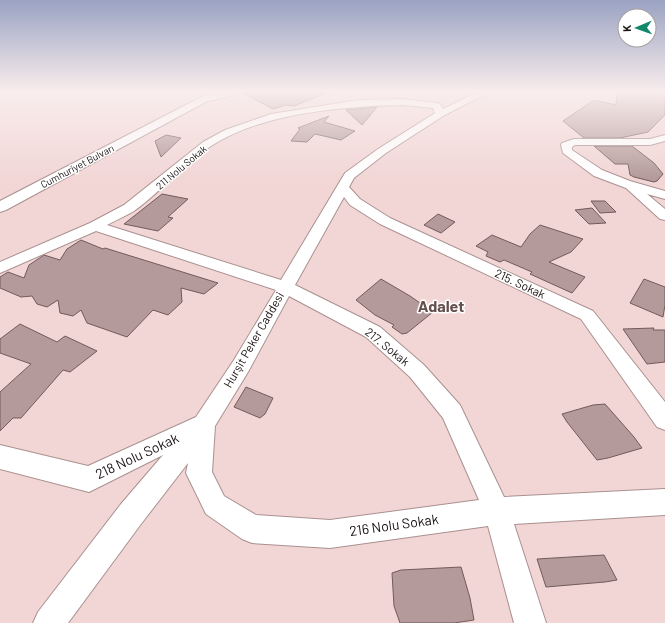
<svg xmlns="http://www.w3.org/2000/svg" width="665" height="623" viewBox="0 0 665 623" font-family="Barlow,sans-serif">
<rect width="100%" height="100%" fill="#f2d6d6"/>
<path fill="#b49a9a" stroke="#725b5a" d="M241 92H326V93L294 106 286 105 273 109Z
M617 92H665V115L648 132 620 138H584L563 121 594 100 616 105Z
M377 107 362 125 346 110 356 109Z
M329 116 324 122 355 131 341 140 315 134 307 142 291 141 300 129 298 128Z
M166 135 181 138 161 157 155 141Z
M594 146H632L654 163 663 174 657 181 654 182 634 177 630 175 628 164H615Z
M162 194 188 199 168 217 173 218 158 231 124 224Z
M591 201H605L616 212 600 213Z
M592 208 606 223 589 224 575 210Z
M438 214 455 222 441 233 424 225Z
M540 225 583 239 571 252 549 262 585 277 572 293 530 274 532 272 504 260 500 262 486 256 488 252 476 246 492 235 521 247 530 234Z
M81 240 103 249 105 248 218 283 204 294 181 288 182 302 168 315 153 310 127 337 87 323 81 310 73 316 60 313 58 300 47 307 37 304 32 296 21 297 0 288V277L8 272 24 278 29 265 44 255 60 260 67 249Z
M381 279 410 296 433 312 407 333 402 334 392 327 394 325 375 315 356 300Z
M644 279 665 287V305L663 317 630 303Z
M20 324 57 342 65 336 97 351 70 372 63 370 21 418H13L0 431V392L31 364 0 353V339Z
M654 328 653 330H665V362L647 364 623 329Z
M246 387 273 398 265 414 260 418 234 407Z
M605 404 634 437 642 448 608 458 597 460 567 422 562 414 593 405Z
M604 555 617 580 605 582 546 587 537 559Z
M461 567 470 598 474 620 454 623H400L394 606 392 573 401 570Z"/>
<g fill="none" stroke-linecap="round" stroke-linejoin="round">
<defs>
<path id="minor" d="M224 92H240L239 94 209 101 205 98 206 96Z
M327 92H338V93L334 95Z
M478 92H489L443 116 386 153 354 178 349 187 360 199 390 218 593 311 665 402V430L657 427 581 319 380 224 350 205 344 197 295 285 380 327 424 365 460 405 504 497 665 489V515L514 524 546 623H514L488 526 330 548 252 543 242 539 206 514 186 473 188 463 141 524 68 623H33L38 612 121 504 163 455 89 492 0 469V445L88 466 196 417 234 360 276 290 96 231 0 273V262L90 223 124 205 203 142 225 130 271 114 359 100 403 99 437 103 440 104 443 109ZM403 105 433 108 435 113 378 149 345 173 281 280 107 225C116 220 126 216 134 211 161 192 183 164 211 146 261 113 345 106 403 105ZM289 296 366 337 410 377 443 418 479 500 330 520 256 515 224 496 212 472 215 426 248 372Z
M665 135V141L650 145H575L572 147V150L602 170 630 181 665 191V199L647 194 665 209V220L660 219 626 188 594 176 563 153 561 145 562 143 574 139H650Z"/>
<path id="major" d="M211 92H224L6 210 0 212V201Z"/>
</defs>
<use href="#minor" stroke="#aa9090" stroke-width="2"/>
<use href="#major" stroke="#aa9090" stroke-width="2"/>
<use href="#minor" fill="#fff" fill-rule="evenodd"/>
<use href="#major" fill="#fff" fill-rule="evenodd"/>
</g>
<linearGradient id="sky" x2="0" y2="1"><stop stop-color="#9aa3c2"/><stop offset="0.51" stop-color="#f9eded"/><stop offset="1" stop-color="#f9eded" stop-opacity="0"/></linearGradient>
<rect width="665" height="179" fill="url(#sky)"/>
<g text-anchor="middle" stroke-width="3" stroke-linejoin="round" paint-order="stroke">
<g font-size="10" fill="#1b1212" stroke="#fff">
<text transform="translate(77 166) rotate(-28)" y="4">Cumhuriyet Bulvarı</text>
<text transform="translate(181 167) rotate(-40)" y="4">211 Nolu Sokak</text>
</g>
<g font-size="12" fill="#1b1212" stroke="#fff">
<text transform="translate(520 284) rotate(25)" y="4">215. Sokak</text>
<text transform="translate(254 340) rotate(-60)" y="4">Hurşit Peker Caddesi</text>
<text transform="translate(387 347) rotate(39)" y="4">217. Sokak</text>
</g>
<g font-size="14" fill="#1b1212" stroke="#fff">
<text transform="translate(137 456) rotate(-25)" y="5">218 Nolu Sokak</text>
<text transform="translate(394 525) rotate(-8)" y="5">216 Nolu Sokak</text>
</g>
<g font-size="16" font-weight="bold" fill="#654e4e" stroke="#fff">
<text x="441" y="312">Adalet</text>
</g>
</g>
<g transform="translate(637 28) rotate(268)"><circle r="19" fill="#ffffff" stroke="#a4a0a0"/>
<path d="M0-3L7 15L0 10L-7 15Z" fill="#118869"/>
<text y="-6" font-size="11" font-weight="bold" text-anchor="middle" fill="#1b1212">K</text>
</g>
</svg>
